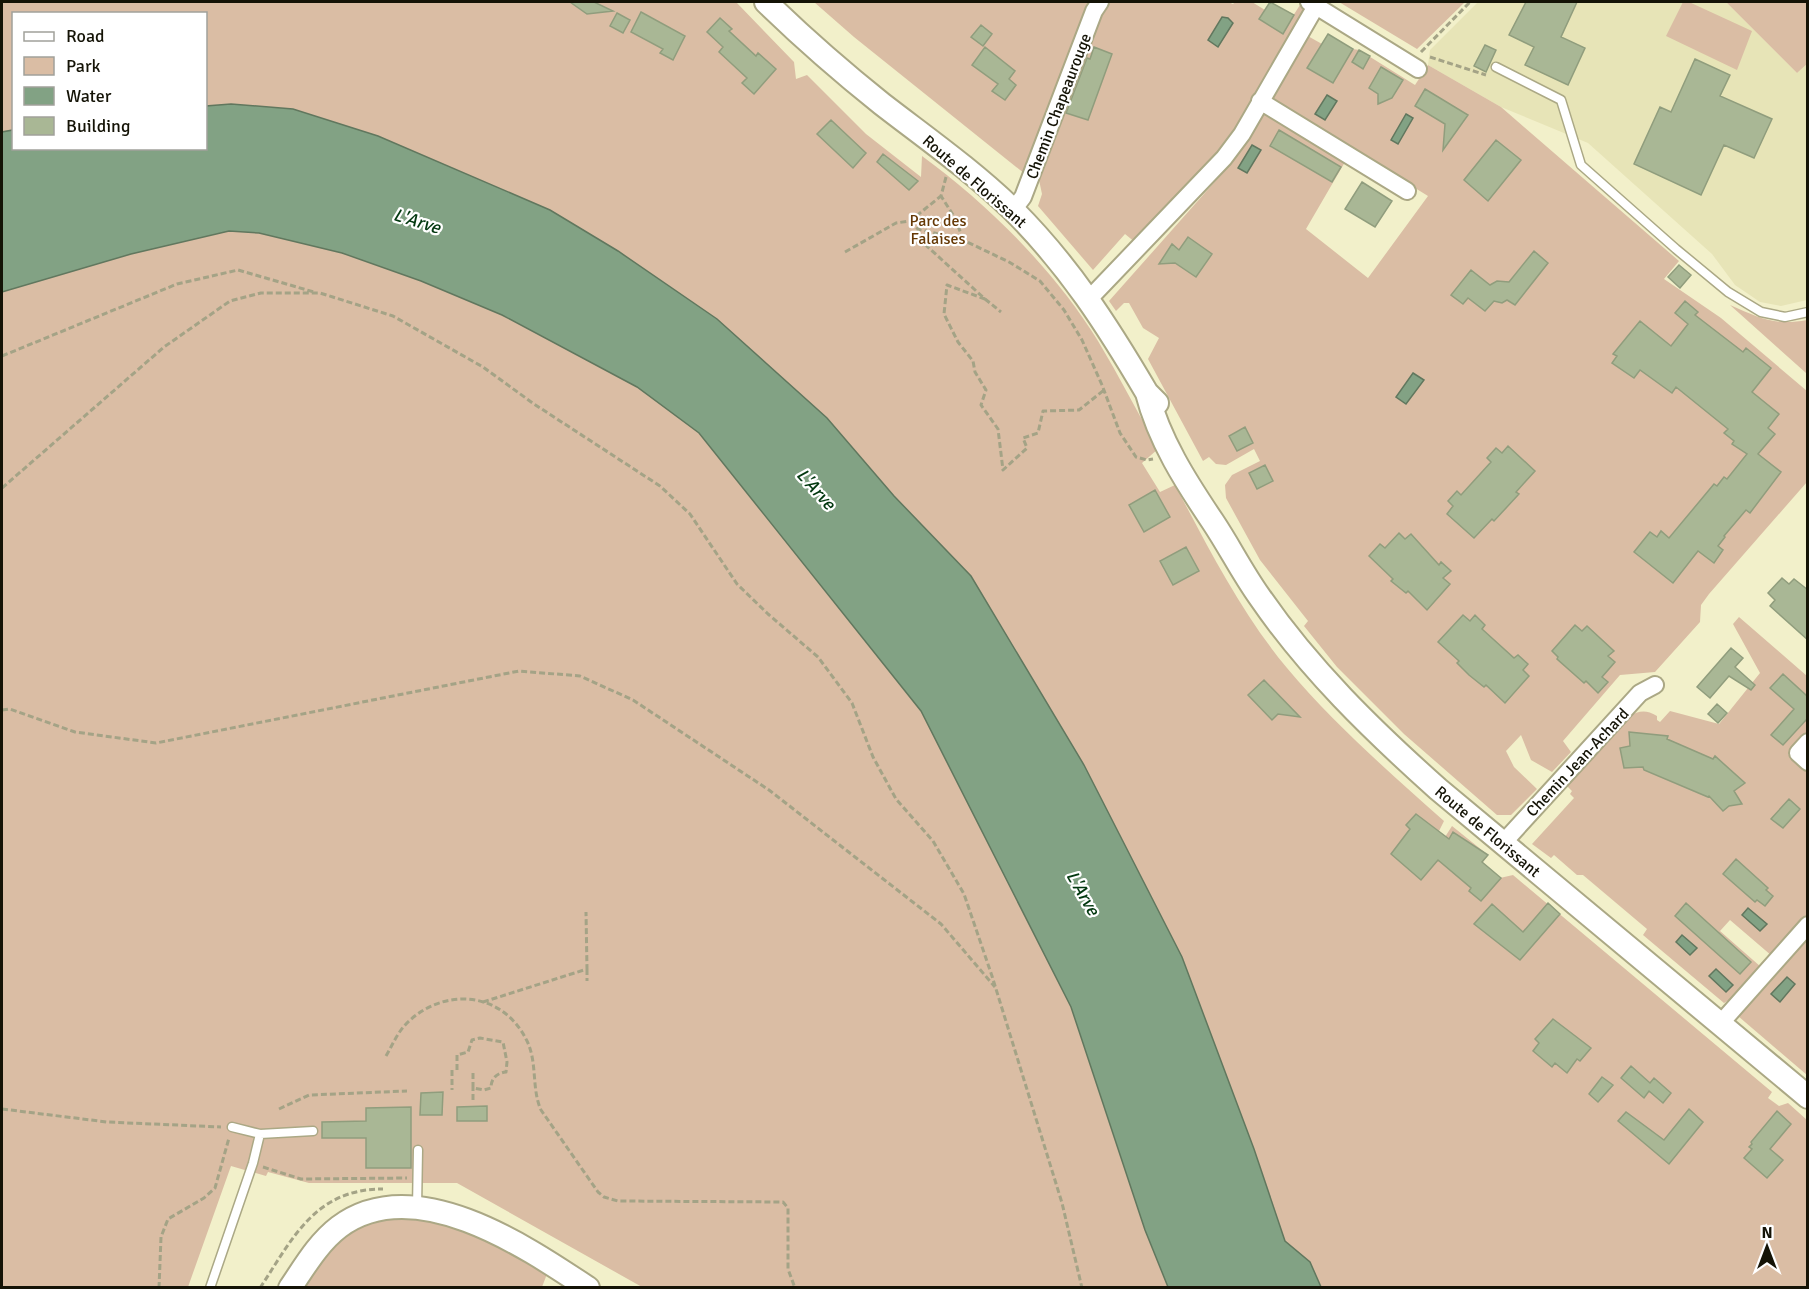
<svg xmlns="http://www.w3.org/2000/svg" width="1809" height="1289" viewBox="0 0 1809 1289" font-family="Signika,sans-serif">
<rect width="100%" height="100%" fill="#f2f0ca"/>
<path fill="#e7e4b7" d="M1478 2H1726L1797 73 1807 64V300L1781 306 1760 302 1735 285 1712 254 1588 143 1501 107 1428 65 1430 50Z"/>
<path fill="#dabda4" d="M2 2H736L794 62 796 79 807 75 866 134 921 177 922 156C988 204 1055 271 1098 341 1119 376 1138 413 1158 449L1142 463 1160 492 1175 485C1208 547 1241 613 1287 668 1334 724 1390 773 1444 821L1439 831 1445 837 1452 826 1488 855 1482 863 1500 878 1513 875 1772 1092 1768 1098 1779 1106 1788 1103 1807 1120V1287H1321L1310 1262 1285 1241 1254 1149 1182 957 1084 765 971 576 894 496 827 418 717 319 618 251 293 109 231 104 206 106V14H14L13 130 2 132Z
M814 2H1089L1025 174 854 37Z
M1108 2H1228L1233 4 1235 2H1252L1265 10 1259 19 1282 33 1300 5 1304 8V15L1227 141 1136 243 1125 234 1093 270 1038 206 1042 194 1039 180 1101 13Z
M1339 2H1465L1417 49Z
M1683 2H1689L1752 31 1737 70 1666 36Z
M1726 2H1807V64L1797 73Z
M1306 35 1322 44 1307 68 1333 83 1353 49 1359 50 1415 85 1428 65 1501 107 1679 261 1664 279 1721 318 1807 391V482L1709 594 1701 605 1700 622 1655 672 1620 675 1563 741 1571 752 1552 772 1531 760 1521 735 1506 751 1514 767 1537 789 1511 815H1497L1404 734 1337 667 1304 626 1308 621 1260 560 1226 498 1225 485 1232 475 1260 461 1254 449 1226 465 1216 464 1209 457 1203 461 1148 359 1159 338 1143 328 1129 303H1124L1116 311 1109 301 1227 168 1263 114 1345 162 1306 229 1368 278 1428 196 1271 99Z
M229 231 259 233 342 253 421 281 502 315 637 387 699 433 921 711 1071 1007 1145 1230 1168 1287H642L457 1183H309L268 1172 266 1176 231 1166 188 1287H2V292L131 254Z
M1730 305C1760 318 1774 326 1807 320V371L1806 373Z
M1739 617 1807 676V732L1788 754 1807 771V917L1772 956 1730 920 1720 931 1761 967 1739 994 1724 1003 1643 935 1647 929 1583 875H1577L1554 855 1551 858 1532 844 1574 798 1570 794 1572 791 1566 785 1628 717C1640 710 1646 710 1657 716V720L1660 722 1670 711 1719 724 1760 673 1733 624Z
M1807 940V1075L1738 1016Z
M383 1219H420L474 1233 547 1274 542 1287 300 1288C325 1253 339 1230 383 1219Z"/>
<path fill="#82a284" stroke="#61775e" stroke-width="1.5" d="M1222 17 1228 18 1233 23 1218 47 1208 40Z
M1327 95 1337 101 1325 120 1315 114Z
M231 104 293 109 378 136 550 210 618 251 717 319 827 418 894 496 971 576 1084 765 1182 957 1254 1149 1285 1241 1310 1262 1321 1287H1168L1145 1230 1071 1007 921 711 699 433 637 387 502 315 421 281 342 253 259 233 229 231 131 254 2 292V132L13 130 14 148H206V106Z
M1406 114 1413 118 1398 144 1391 140Z
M1252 145 1261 150 1247 173 1238 168Z
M1413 373 1424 380 1406 404 1396 397Z
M1748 908 1767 924 1760 931 1742 915Z
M1682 935 1697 948 1690 955 1676 942Z
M1716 969 1733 985 1726 992 1709 976Z
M1787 977 1795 984 1780 1002 1771 994Z"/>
<path fill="#a9b795" stroke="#909d7d" stroke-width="1.5" d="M570 2H594L613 11 587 14Z
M1270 2 1294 15 1283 34 1259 19Z
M1526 2H1577L1561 37 1585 48 1568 85 1525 65 1534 47 1509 35Z
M641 12 685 36 673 60 660 53 663 49 631 32Z
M617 13 630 20 623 33 610 26Z
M720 18 732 29 729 31 756 56 758 53 776 69 754 94 742 83 747 78 719 52 723 47 707 32Z
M981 25 992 34 983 46 971 37Z
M1328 34 1353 49 1333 83 1307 68Z
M1485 45 1496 50 1486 72 1474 66Z
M985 47 1015 71 1009 79 1016 85 1005 100 992 91 998 84 972 65Z
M1094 47 1112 54 1088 120 1066 113 1087 58 1090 59Z
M1359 50 1370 56 1363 69 1352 62Z
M1695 59 1730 75 1720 96 1772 119 1754 158 1724 145 1701 195 1634 164 1660 107 1671 112Z
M1381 67 1403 80 1392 98 1378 104V94L1369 88Z
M1425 89 1468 115 1443 150 1445 124 1415 106Z
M831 120 866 153 853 168 817 134Z
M1279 130 1341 167 1332 182 1270 146Z
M1496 140 1521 160 1488 201 1464 180Z
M883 154 918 181 909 190 877 162Z
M1362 182 1392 201 1375 227 1345 209Z
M1188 237 1212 254 1196 277 1175 263 1159 264 1172 244 1179 250Z
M1534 251 1548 263 1515 305 1507 300 1502 303 1494 301 1485 311 1468 298 1463 304 1451 295 1471 270 1490 285 1497 281 1509 282Z
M1679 265 1691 275 1680 288 1668 277Z
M1685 301 1698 312 1695 315 1743 352 1746 348 1771 368 1752 392 1779 414 1768 428 1775 434 1758 454 1781 472 1750 513 1746 510 1724 536 1725 537 1718 546 1723 550 1714 563 1698 551 1673 583 1634 552 1650 532 1657 537 1661 531 1669 538 1714 484 1717 486 1724 477 1727 479 1747 454 1732 444 1734 441 1724 433 1728 429 1676 387 1672 393 1640 370 1634 378 1612 363 1617 356 1613 354 1640 321 1671 346 1688 324 1675 313Z
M1245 427 1253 443 1237 451 1229 436Z
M1508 446 1535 471 1516 492 1519 494 1494 521 1492 519 1474 538 1447 514 1453 506 1448 501 1457 491 1461 495 1491 462 1487 458 1496 448 1502 453Z
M1265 465 1273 481 1257 489 1249 473Z
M1155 490 1170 517 1144 532 1129 505Z
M1399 533 1405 539 1411 534 1439 565 1441 562 1451 571 1443 578 1450 584 1427 610 1408 591 1406 593 1391 581 1393 579 1369 556 1380 544 1385 548Z
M1186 547 1199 571 1173 585 1160 561Z
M1782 578 1789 584 1794 579 1808 590V640L1770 606 1775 600 1768 593Z
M1463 615 1470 621 1475 615 1485 625 1482 629 1514 658 1518 655 1528 664 1523 670 1529 676 1505 703 1486 685 1484 687 1469 675 1457 663 1459 661 1438 642Z
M1575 625 1582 631 1587 626 1614 651 1608 656 1615 662 1602 677 1608 682 1598 693 1586 681 1584 683 1557 659 1558 657 1552 651Z
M1731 648 1743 658 1735 667 1755 685 1751 690 1729 676 1710 698 1697 687Z
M1783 674 1806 695 1808 694V722L1806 720 1783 745 1771 735 1794 709 1770 688Z
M1264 680 1300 717 1278 714 1272 720 1248 695Z
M1717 704 1727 713 1718 723 1708 714Z
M1629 732 1668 736 1667 739 1713 759 1715 756 1745 783 1734 791 1742 804 1729 806 1723 811 1709 796 1708 797 1644 770 1643 767 1624 768 1620 748 1630 746Z
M1789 799 1800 809 1783 828 1771 819Z
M1416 814 1449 839 1453 832 1488 855 1482 862 1501 878 1481 901 1469 891 1471 888 1438 860 1421 880 1391 854 1410 829 1406 825Z
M1736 859 1768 888 1766 890 1773 896 1765 906 1757 900 1755 902 1723 874Z
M1548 903 1560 914 1520 960 1474 924 1492 904 1523 932Z
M1686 903 1751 962 1740 974 1675 916Z
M1553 1019 1591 1048 1580 1061 1577 1059 1567 1073 1555 1063 1552 1067 1533 1051 1539 1043 1535 1039Z
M1631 1066 1650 1083 1654 1078 1671 1093 1663 1103 1649 1091 1644 1098 1621 1078Z
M1602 1077 1613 1085 1598 1102 1589 1094Z
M443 1092 442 1115H420L421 1093Z
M487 1106V1121H457V1107Z
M411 1107V1168H366V1138H322V1122L366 1121V1108Z
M1689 1109 1703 1122 1669 1164 1618 1121 1626 1112 1664 1140Z
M1777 1111 1791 1124 1770 1149 1783 1160 1767 1178 1744 1158 1752 1149 1749 1147 1752 1144 1751 1142Z"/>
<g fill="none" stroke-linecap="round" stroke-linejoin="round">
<defs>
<path id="lane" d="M1496 67 1561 100 1581 165 1676 249 1728 292 1761 312 1785 317 1808 312
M232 1127 260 1134 313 1131
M417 1208 418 1150
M210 1288 253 1163 260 1134"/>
<path id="street" d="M1316 6 1418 69
M1260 101 1407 191
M1013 210 1023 197 1094 11 1100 2
M1089 299 1224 158 1242 134 1316 6 1309 2
M1808 742 1798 753 1808 762
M1503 843 1640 693 1655 685
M1720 1024 1808 925"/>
<path id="secondary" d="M766 2C803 38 842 72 882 104 926 138 973 171 1013 210 1069 266 1107 325 1147 393L1157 403
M1147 393C1159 440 1186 482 1213 522 1229 546 1242 572 1259 596 1309 669 1372 730 1438 789L1808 1097
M290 1288C305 1266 318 1243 339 1227 414 1171 525 1246 588 1288"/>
</defs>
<use href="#lane" stroke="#aba885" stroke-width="11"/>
<use href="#street" stroke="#aba885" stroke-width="20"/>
<use href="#secondary" stroke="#aba885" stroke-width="26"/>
<path stroke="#a4a386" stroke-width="3" stroke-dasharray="6 3" stroke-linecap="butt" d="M1421 52 1470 2
M1430 57 1486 75
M946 177 941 196 955 218 963 239
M910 221 918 229 963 240 1009 262 1040 281 1064 310 1082 340 1102 385 1120 433 1136 457 1147 460 1153 459
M918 229 919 239 985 299 947 285 944 314 958 342 973 361 975 372 986 390 981 405 998 429 1003 470 1027 448 1023 438 1038 433 1043 411 1079 410 1104 390
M845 252 896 223 910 221 941 196
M985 299 1001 312
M2 356 177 284 238 270 314 292
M2 488 164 347 230 301 261 293H320L393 316 483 367 534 404 660 486 690 514 737 584 768 614 818 657 852 703 873 757 896 799 933 841 964 894 992 976 1062 1203 1082 1288
M2 710 10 709 75 732 156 743 519 671 580 676 633 700 769 790 941 924 995 987
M587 969V981
M483 1002 587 969 586 912
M386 1056C393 1044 398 1031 409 1021 446 987 502 992 526 1039 538 1061 531 1088 541 1110L598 1192 604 1197 618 1201 783 1202 788 1208V1269L795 1288
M452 1070V1090
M457 1070V1055L468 1052 472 1040 480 1038 503 1042 507 1062 506 1072C497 1073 491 1078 491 1088L484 1090 473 1088V1071
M473 1100V1088
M2 1109 107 1122 221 1127
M279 1109 309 1095 407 1091
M263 1167 301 1179 407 1178
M159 1288 161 1237 168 1219 204 1198 215 1188 229 1138
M260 1288C293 1238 315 1189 383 1189"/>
<use href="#lane" stroke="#fff" stroke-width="8"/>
<use href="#street" stroke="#fff" stroke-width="16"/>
<use href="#secondary" stroke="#fff" stroke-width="22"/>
</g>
<g text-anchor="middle" stroke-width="4.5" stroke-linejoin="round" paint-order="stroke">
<g font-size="16" fill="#141306" stroke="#fff">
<text transform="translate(1058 106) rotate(-69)" y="6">Chemin Chapeaurouge</text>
<text transform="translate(975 181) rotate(41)" y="6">Route de Florissant</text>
<text transform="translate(1577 762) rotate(-47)" y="6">Chemin Jean-Achard</text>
<text transform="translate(1488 831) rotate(40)" y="6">Route de Florissant</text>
</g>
<g font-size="16" fill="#653805" stroke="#fff">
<text x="938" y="226">Parc des<tspan x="938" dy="18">Falaises</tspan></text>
</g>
<g font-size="18" font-style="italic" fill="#02380f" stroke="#fff">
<text transform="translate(417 221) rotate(17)" y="6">L'Arve</text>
<text transform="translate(816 489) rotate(48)" y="6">L'Arve</text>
<text transform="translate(1083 893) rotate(60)" y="6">L'Arve</text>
</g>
</g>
<rect width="1809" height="1289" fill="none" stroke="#141306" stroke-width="6"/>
<rect x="12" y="12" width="195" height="138" fill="#ffffff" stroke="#a1a19b" stroke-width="1.5"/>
<rect x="24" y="32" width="30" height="9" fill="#ffffff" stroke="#a1a19b" stroke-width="1.5"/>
<text x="66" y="42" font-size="18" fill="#141306">Road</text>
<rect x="24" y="57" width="30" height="18" fill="#dabda4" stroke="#a1a19b" stroke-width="1.5"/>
<text x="66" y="72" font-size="18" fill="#141306">Park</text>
<rect x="24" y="87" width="30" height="18" fill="#82a284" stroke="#a1a19b" stroke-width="1.5"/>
<text x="66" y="102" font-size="18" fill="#141306">Water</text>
<rect x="24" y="117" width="30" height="18" fill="#a9b795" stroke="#a1a19b" stroke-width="1.5"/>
<text x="66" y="132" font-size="18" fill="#141306">Building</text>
<g transform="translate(1767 1247)" stroke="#ffffff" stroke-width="4.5" paint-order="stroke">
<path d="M0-4.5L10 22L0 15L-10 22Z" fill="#141306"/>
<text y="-9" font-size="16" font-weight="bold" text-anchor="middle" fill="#141306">N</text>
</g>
</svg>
